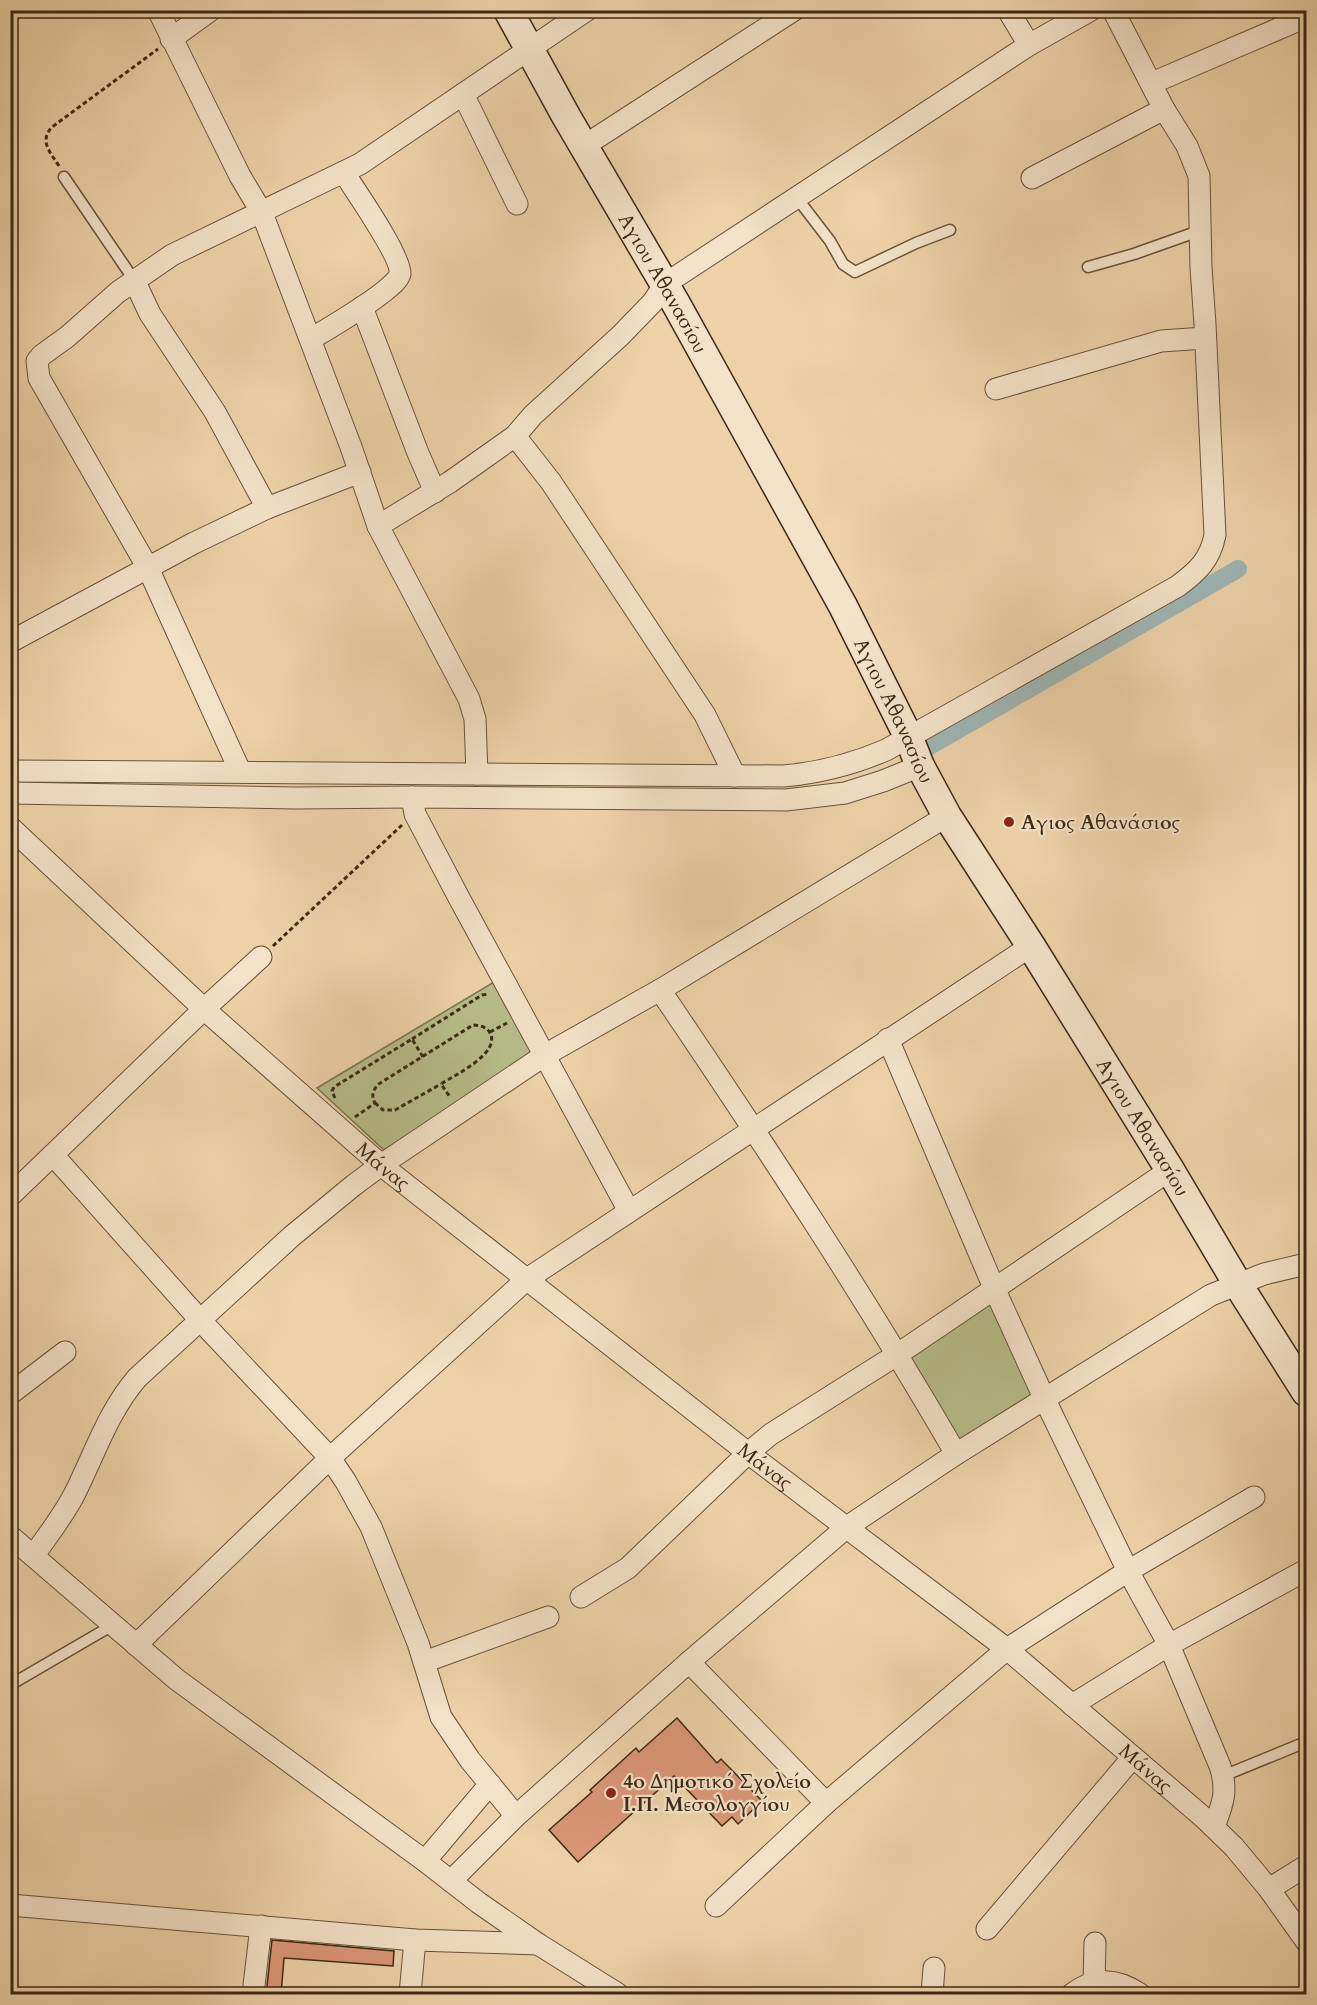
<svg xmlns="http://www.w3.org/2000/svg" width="1317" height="2005" viewBox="0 0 1317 2005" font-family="Cardo,serif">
<rect width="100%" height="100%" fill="#edd2a9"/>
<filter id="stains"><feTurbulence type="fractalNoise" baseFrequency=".00333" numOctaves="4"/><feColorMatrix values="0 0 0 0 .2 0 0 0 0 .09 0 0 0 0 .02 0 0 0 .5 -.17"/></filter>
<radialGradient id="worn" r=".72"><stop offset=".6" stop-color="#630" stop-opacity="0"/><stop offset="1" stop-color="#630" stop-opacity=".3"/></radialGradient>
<path fill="#b6bd8a" stroke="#797350" stroke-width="1.5" d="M494 982 534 1055 384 1150 317 1088Z
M992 1298 1034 1393 954 1443 902 1359Z"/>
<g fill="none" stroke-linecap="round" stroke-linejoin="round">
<path stroke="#9eb5b4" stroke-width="18" d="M928 747 1238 569"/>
</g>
<path fill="#da9677" stroke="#3c2915" stroke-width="1.5" d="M677 1718 717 1763 721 1759 762 1801 738 1824 732 1817 722 1826 674 1776 578 1862 549 1830 592 1792 590 1790 636 1748 639 1752Z
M272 1940 394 1951 393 1966 284 1958 281 1995H266Z"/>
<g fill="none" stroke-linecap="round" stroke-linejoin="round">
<defs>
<path id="service" d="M64 177 134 280
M797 198 830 241 843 264 855 272 916 243 950 230
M1088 267 1134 254 1199 231
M10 1685 113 1625
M1223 1776 1306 1742"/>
<g id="minor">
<path d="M158 10 240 176 262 213 351 447 378 526 469 699 475 719 477 774"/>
<path d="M1008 10 1029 45"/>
<path d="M171 39 211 10"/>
<path d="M1152 83 1306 17"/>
<path d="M463 94 517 204"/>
<path d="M584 146 794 10"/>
<path d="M1032 178 1164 109"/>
<path d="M134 280 150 314 215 412 267 508"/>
<path d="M362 307 418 453 435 492"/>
<path d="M311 339C326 330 398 288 400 274 402 258 355 190 344 173"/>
<path d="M996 389 1161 341 1205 338"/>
<path d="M515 436 551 482 705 715 735 776"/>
<path d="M378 526 450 482 515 436 533 415 620 336 653 302 665 284 1029 45 1091 10"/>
<path d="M10 642 194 543 267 508 360 472"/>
<path d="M10 771 783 776C820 773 851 765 886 750L1178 586C1198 571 1210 560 1215 535L1205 324 1201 268 1199 176 1187 146 1164 109 1113 10"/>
<path d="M240 771 148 568 39 378 37 361 42 355 67 337 118 292 172 255 360 164 587 10"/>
<path d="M10 793 295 798 412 797"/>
<path id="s1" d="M10 827 204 1009 381 1165 748 1453 1007 1649 1203 1817 1234 1847 1269 1889 1306 1941"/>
<path d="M660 990C763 1142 864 1295 956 1454"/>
<path d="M888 1039 994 1288 1045 1400 1128 1571 1169 1645 1220 1766C1228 1791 1223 1803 1214 1827"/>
<path d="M53 1155 201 1321 330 1458 346 1482 371 1527 418 1643 441 1717 470 1760 516 1816"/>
<path d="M10 1196 204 1009 261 957"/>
<path d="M629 1211 458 896 415 814 412 797 786 800 845 793 883 781 920 766"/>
<path d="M10 1394 65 1352"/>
<path d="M10 1536 176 1679 425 1861 479 1903 538 1944 618 1994"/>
<path d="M34 1555C48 1535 64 1515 75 1493 95 1453 108 1412 137 1378L292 1236 354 1185 381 1165 545 1055 660 990 947 816"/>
<path d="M581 1597 628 1568 748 1453 771 1434 898 1354 1170 1170"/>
<path d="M136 1645 330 1458 527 1279 1031 946"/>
<path d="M424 1662 548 1617"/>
<path d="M689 1662 826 1803"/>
<path d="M1072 1705 1169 1645 1306 1570"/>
<path d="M425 1861 490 1784"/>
<path d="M451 1881 516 1816 689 1662 847 1527 956 1454 1211 1295 1264 1274 1306 1264"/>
<path d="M1269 1889 1306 1866"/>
<path d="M10 1905 415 1940 538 1944"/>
<path d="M716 1906 826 1803 1007 1649 1128 1571 1254 1497"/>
<path d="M987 1929 1133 1757"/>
<path d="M1094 1982 1095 1943"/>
<path d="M253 1994 261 1926"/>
<path d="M410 1994 415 1940"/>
<path d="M932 1994 934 1968"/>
<path d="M1072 1994C1095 1977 1116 1978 1140 1994"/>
</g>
<g id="secondary">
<path id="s2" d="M508 10 566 116 675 302 843 606 909 738 920 766 947 816 1031 946 1170 1170 1237 1283 1306 1392"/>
</g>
</defs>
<use href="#service" stroke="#68533a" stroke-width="13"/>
<use href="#minor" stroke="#68533a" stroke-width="23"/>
<use href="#secondary" stroke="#3c2915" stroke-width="31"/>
<path stroke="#3c2915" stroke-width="3" stroke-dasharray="4.5 3" stroke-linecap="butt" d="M59 166C50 152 39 141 52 127L158 49
M273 946 402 825
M490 1032 507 1023
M412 1039 482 995 489 994
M335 1098 332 1091 334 1087 412 1039 423 1057
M375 1103 383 1110H395L441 1084
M355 1117 375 1103C371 1096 373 1092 377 1085L473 1025C479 1025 487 1027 490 1033 501 1053 455 1075 441 1084L450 1097"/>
<use href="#service" stroke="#f3e2c7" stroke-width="10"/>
<use href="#minor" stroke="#f3e2c7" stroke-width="21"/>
<use href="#secondary" stroke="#f3e2c7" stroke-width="28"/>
</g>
<g fill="#8f2418" stroke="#f3e2c7" stroke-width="2">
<circle cx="1009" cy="822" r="6"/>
<circle cx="611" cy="1793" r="6"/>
</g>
<g text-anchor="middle" stroke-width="4.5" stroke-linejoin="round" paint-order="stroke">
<g font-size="20" fill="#3c2915" stroke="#f3e2c7">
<text dy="7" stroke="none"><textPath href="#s2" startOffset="314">Αγιου Αθανασίου</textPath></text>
<text dy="7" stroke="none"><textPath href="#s2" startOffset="800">Αγιου Αθανασίου</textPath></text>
<text dy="7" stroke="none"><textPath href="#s2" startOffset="1286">Αγιου Αθανασίου</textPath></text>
<text dy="7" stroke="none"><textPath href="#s1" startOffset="504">Μάνας</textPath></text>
<text dy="7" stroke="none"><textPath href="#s1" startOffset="990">Μάνας</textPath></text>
<text dy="7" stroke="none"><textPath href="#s1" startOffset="1476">Μάνας</textPath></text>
</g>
<g font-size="20" font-weight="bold" fill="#3c2915" stroke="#f3e2c7" text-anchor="start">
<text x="1021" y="829">Αγιος Αθανάσιος</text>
<text x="623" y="1788">4ο Δημοτικό Σχολείο<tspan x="623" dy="23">Ι.Π. Μεσολογγίου</tspan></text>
</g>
</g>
<rect width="1317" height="2005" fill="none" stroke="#edd2a9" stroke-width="36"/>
<rect x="12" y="12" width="1293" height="1981" fill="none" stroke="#3c2915" stroke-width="3"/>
<rect x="18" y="18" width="1281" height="1969" fill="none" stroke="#3c2915" stroke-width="1.5"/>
<rect width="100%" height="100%" filter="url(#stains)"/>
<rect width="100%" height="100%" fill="url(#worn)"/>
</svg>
